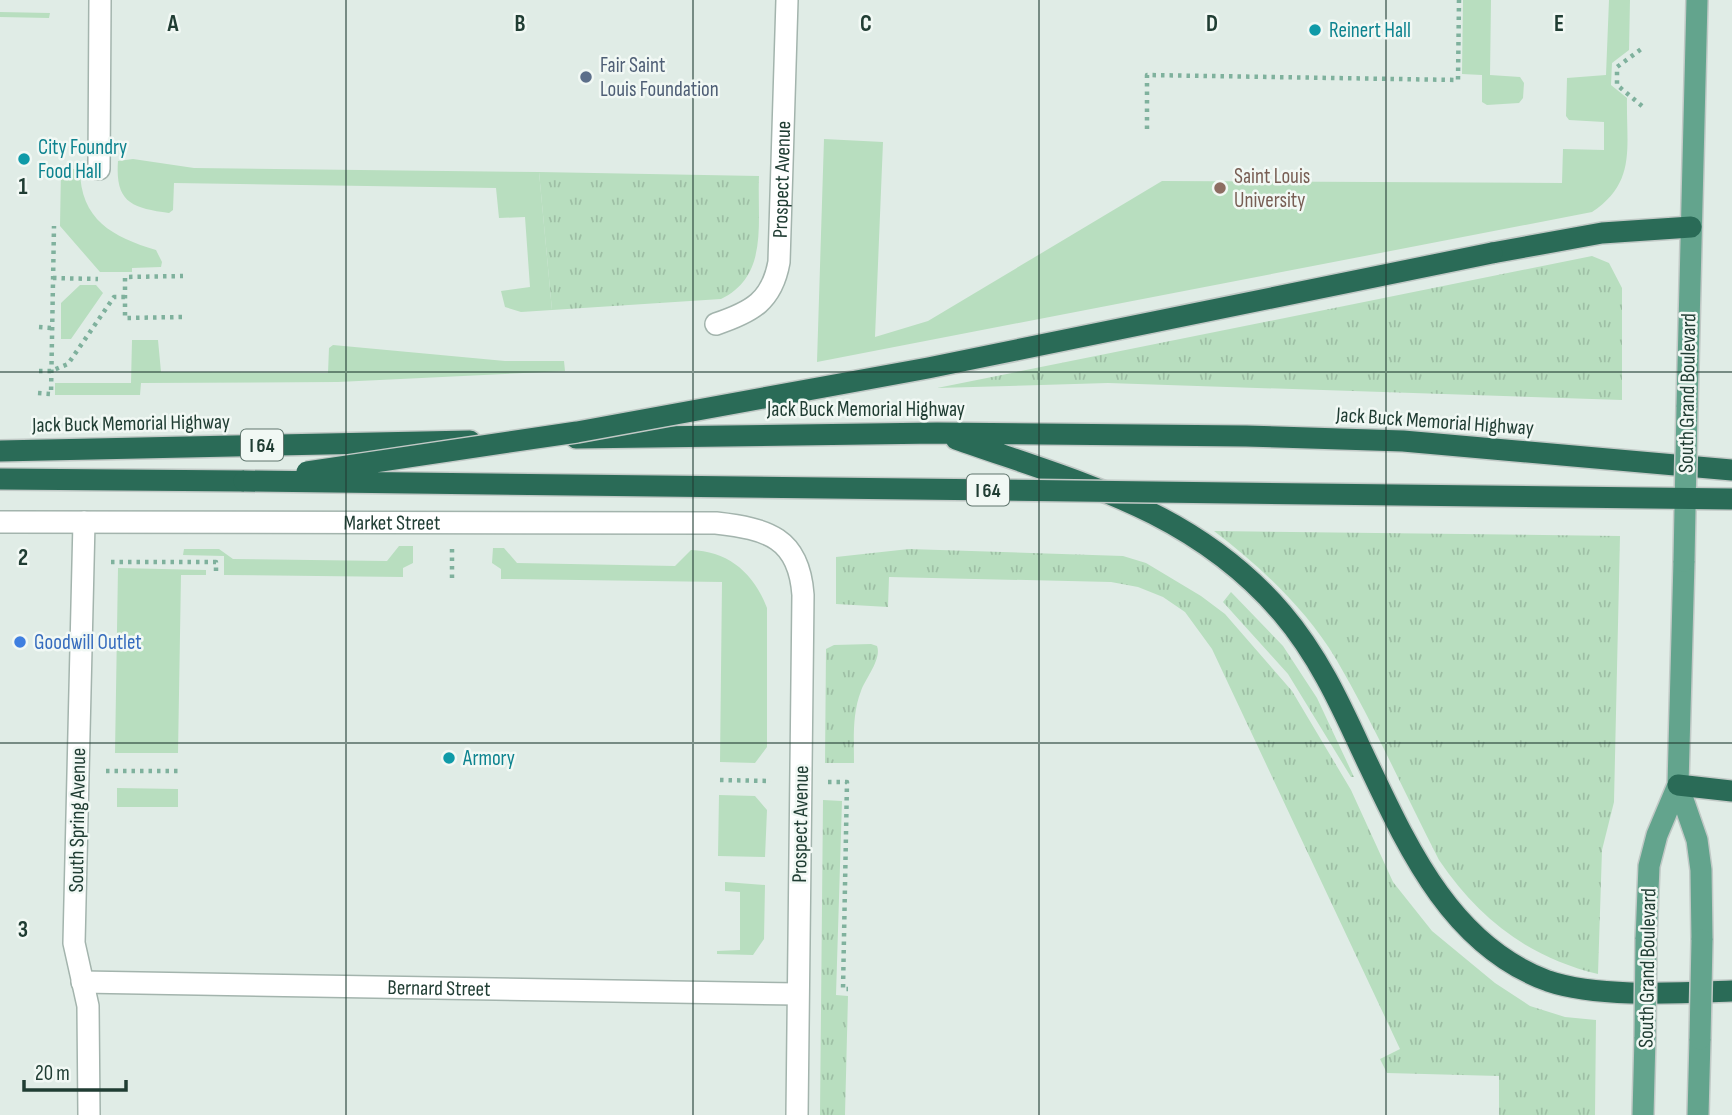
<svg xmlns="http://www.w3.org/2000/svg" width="1732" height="1115" viewBox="0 0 1732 1115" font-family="'Sofia Sans Condensed',sans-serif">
<defs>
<pattern id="grass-tufts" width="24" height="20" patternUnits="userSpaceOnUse" patternTransform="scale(1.75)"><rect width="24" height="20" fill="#b8debf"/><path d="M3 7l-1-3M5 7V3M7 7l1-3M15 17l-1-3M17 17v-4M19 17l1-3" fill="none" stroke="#9ebfa5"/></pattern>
</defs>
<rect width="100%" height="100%" fill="#e0ece6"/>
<path fill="url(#grass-tufts)" d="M539 172 759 176C757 223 769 276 721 299L552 310Z
M1592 256 1609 263 1622 288V400L1108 383 937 388Z
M1214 531 1620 536 1614 802 1602 850 1598 974C1528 957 1479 919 1439 860 1405 794 1374 724 1336 659 1306 609 1260 566 1214 531Z
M909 549 1123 556 1146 563 1201 596 1225 614 1292 691 1351 790 1393 882 1432 931 1495 983 1530 1006 1565 1017 1596 1020 1595 1115H1499V1076L1387 1073 1380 1059 1400 1049 1212 649 1185 612 1163 597 1138 587 1111 582 889 577 888 607 836 604V557Z
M1231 592 1283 646 1317 698 1354 777H1351L1288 674 1223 602Z
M871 644 877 646C882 659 865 679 861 691 852 714 854 739 854 763H825L826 649 834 645Z
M823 800 842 801 836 995 848 996 845 1115H820Z"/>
<path fill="#b8debf" d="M1463 0H1491L1490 75 1520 77 1524 83 1523 98 1519 103 1487 105 1482 102V75L1462 74Z
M1609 0H1630L1629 50 1612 63 1611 85 1627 98C1626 147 1637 182 1592 212L817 362 824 139 883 142 875 337 928 321 1162 181 1562 183 1563 149 1604 150V122L1569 120 1566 116 1567 78 1606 75Z
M0 12 50 13 49 18 0 17Z
M133 159 194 168 539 172 552 310 521 312 505 307 501 291 530 287 525 217 499 218 496 188 174 183 173 210 169 213C131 208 115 202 118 161Z
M61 169H80C80 220 113 237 156 250L162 262 161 267 132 268V272H100L60 226Z
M80 285H96L103 293 71 339H61V303Z
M132 340H158L161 372 328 373 329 348 333 345 505 361H564L565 371 338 382 141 383 140 395H55V383H131Z
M399 546H413V563L403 568V577L224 575V556L183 555 184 549H219L233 559 387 561Z
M493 548H504L517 563 675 566 691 550C728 551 754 573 767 608V747L755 763 720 762 722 582 501 579V569L492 563Z
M118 568 206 570V575H181L178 753H115Z
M117 788 178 789V807H117Z
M719 795 755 796 767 810 765 857 718 856Z
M725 882 765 885 764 939 753 955 717 954V951L740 950V892L725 891Z"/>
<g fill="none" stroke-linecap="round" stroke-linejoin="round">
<defs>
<g id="minor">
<path d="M99 169 100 0"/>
<path id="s1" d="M716 324C752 312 772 301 779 262L787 0"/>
<path id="s2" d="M0 522 716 523C767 529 799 537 803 595L797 1115"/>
<path d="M84 522 74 943 88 1006 89 1115"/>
<path id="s3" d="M82 982 797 994"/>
</g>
<path id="major" d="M1687 407 1697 0
M1684 561 1678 785 1697 840 1701 870 1702 940
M1646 939 1649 866 1657 835 1678 785
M1643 1115 1645 1037
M1698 1115 1700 1039"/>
<path id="highway" d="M1492 253 1602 233 1691 227
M576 438 937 433 1246 436 1403 441 1732 470
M956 439C1078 482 1194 510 1282 613 1317 654 1339 701 1361 749 1404 839 1447 944 1548 981 1598 998 1679 993 1732 991
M0 451 470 441
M0 479 244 481
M1678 785 1732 791"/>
</defs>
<use href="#minor" stroke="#a3b4ad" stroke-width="24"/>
<use href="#major" stroke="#c1c9c6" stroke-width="24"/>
<use href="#highway" stroke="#c1c9c6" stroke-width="24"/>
<path stroke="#7fb19d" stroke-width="4.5" stroke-dasharray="3.5 5" stroke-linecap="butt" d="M1642 106 1617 85V67L1644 47
M1147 129V75L1458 80 1459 0
M53 278 98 279
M182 317 125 318V277L183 276
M39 327 52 328
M39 371H51L68 364 114 297H125
M38 393 51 394 54 226
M111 562H216V575
M452 578V549
M106 771H178
M720 780 771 781
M828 782H847L843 989H848"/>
<use href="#minor" stroke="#fff" stroke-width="21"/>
<use href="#major" stroke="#63a48d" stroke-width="21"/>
<use href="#highway" stroke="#2a6b57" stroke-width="21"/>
<defs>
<path id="major-bridge" d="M1684 561 1687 407
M1645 1037 1646 939
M1700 1039 1702 940"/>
<path id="highway-bridge" d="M307 472 577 432 928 368 1492 253
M244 481 1732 499"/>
</defs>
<use href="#major-bridge" stroke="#c1c9c6" stroke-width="24" stroke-linecap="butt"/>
<use href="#highway-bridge" stroke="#c1c9c6" stroke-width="24" stroke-linecap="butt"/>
<use href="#major-bridge" stroke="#63a48d" stroke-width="21"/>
<use href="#highway-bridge" stroke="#2a6b57" stroke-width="21"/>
</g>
<path fill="none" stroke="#203d33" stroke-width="2" stroke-opacity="0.55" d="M346 0V1115M693 0V1115M1039 0V1115M1386 0V1115M0 372H1732M0 743H1732"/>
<g fill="#0f9aa8" stroke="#f1f8f4" stroke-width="2.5">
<circle cx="1315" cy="30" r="7"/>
<circle cx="24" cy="159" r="7"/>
<circle cx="449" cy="758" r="7"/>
</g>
<circle fill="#5c6f8a" stroke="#f1f8f4" stroke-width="2.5" cx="586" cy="77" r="7"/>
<circle fill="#8d6e63" stroke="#f1f8f4" stroke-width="2.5" cx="1220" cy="188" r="7"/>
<circle fill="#3f7fe0" stroke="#f1f8f4" stroke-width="2.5" cx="20" cy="642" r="7"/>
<g text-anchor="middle" stroke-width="5" stroke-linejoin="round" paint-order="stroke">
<g fill="#f1f8f4" stroke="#5f756d" stroke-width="2">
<rect x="241" y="429.5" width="42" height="31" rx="5"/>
<rect x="967" y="474.5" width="42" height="31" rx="5"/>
</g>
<g font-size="19" font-weight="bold" fill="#203d33">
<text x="262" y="452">I 64</text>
<text x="988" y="497">I 64</text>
</g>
<g font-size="21" fill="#0d838f" stroke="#f1f8f4" text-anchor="start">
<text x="1329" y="37">Reinert Hall</text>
<text x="38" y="154">City Foundry<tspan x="38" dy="24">Food Hall</tspan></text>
<text x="463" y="765">Armory</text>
</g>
<g font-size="21" fill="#4e5e75" stroke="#f1f8f4" text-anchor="start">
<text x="600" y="72">Fair Saint<tspan x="600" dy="24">Louis Foundation</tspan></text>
</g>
<g font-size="21" fill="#785e54" stroke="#f1f8f4" text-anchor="start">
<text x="1234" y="183">Saint Louis<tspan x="1234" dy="24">University</tspan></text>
</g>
<g font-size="21" fill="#203d33" stroke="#f1f8f4">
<text dy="7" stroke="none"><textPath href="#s1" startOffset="177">Prospect Avenue</textPath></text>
<text transform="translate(1687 393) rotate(-89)" y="7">South Grand Boulevard</text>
<text x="866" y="416">Jack Buck Memorial Highway</text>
<text transform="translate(1435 421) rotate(4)" y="7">Jack Buck Memorial Highway</text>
<text transform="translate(131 423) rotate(-1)" y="7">Jack Buck Memorial Highway</text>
<text dy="7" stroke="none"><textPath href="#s2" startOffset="392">Market Street</textPath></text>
<text transform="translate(77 820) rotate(-89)" y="7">South Spring Avenue</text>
<text transform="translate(800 824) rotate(-89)" y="7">Prospect Avenue</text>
<text transform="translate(1647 968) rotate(-89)" y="7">South Grand Boulevard</text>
<text dy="7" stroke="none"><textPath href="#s3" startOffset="357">Bernard Street</textPath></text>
</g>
<g font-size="21" fill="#366cbe" stroke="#f1f8f4" text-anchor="start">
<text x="34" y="649">Goodwill Outlet</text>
</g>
</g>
<g font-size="23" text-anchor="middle" font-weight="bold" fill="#203d33" stroke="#f1f8f4" stroke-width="5" stroke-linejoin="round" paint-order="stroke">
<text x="173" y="31">A</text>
<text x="520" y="31">B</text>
<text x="866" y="31">C</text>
<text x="1212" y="31">D</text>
<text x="1559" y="31">E</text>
<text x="23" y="194">1</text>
<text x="23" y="565">2</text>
<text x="23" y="937">3</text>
</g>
<path d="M24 1080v10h102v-10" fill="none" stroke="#203d33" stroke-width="3.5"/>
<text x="35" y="1080" font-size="21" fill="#203d33" stroke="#f1f8f4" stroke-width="5" paint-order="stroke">20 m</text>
</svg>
